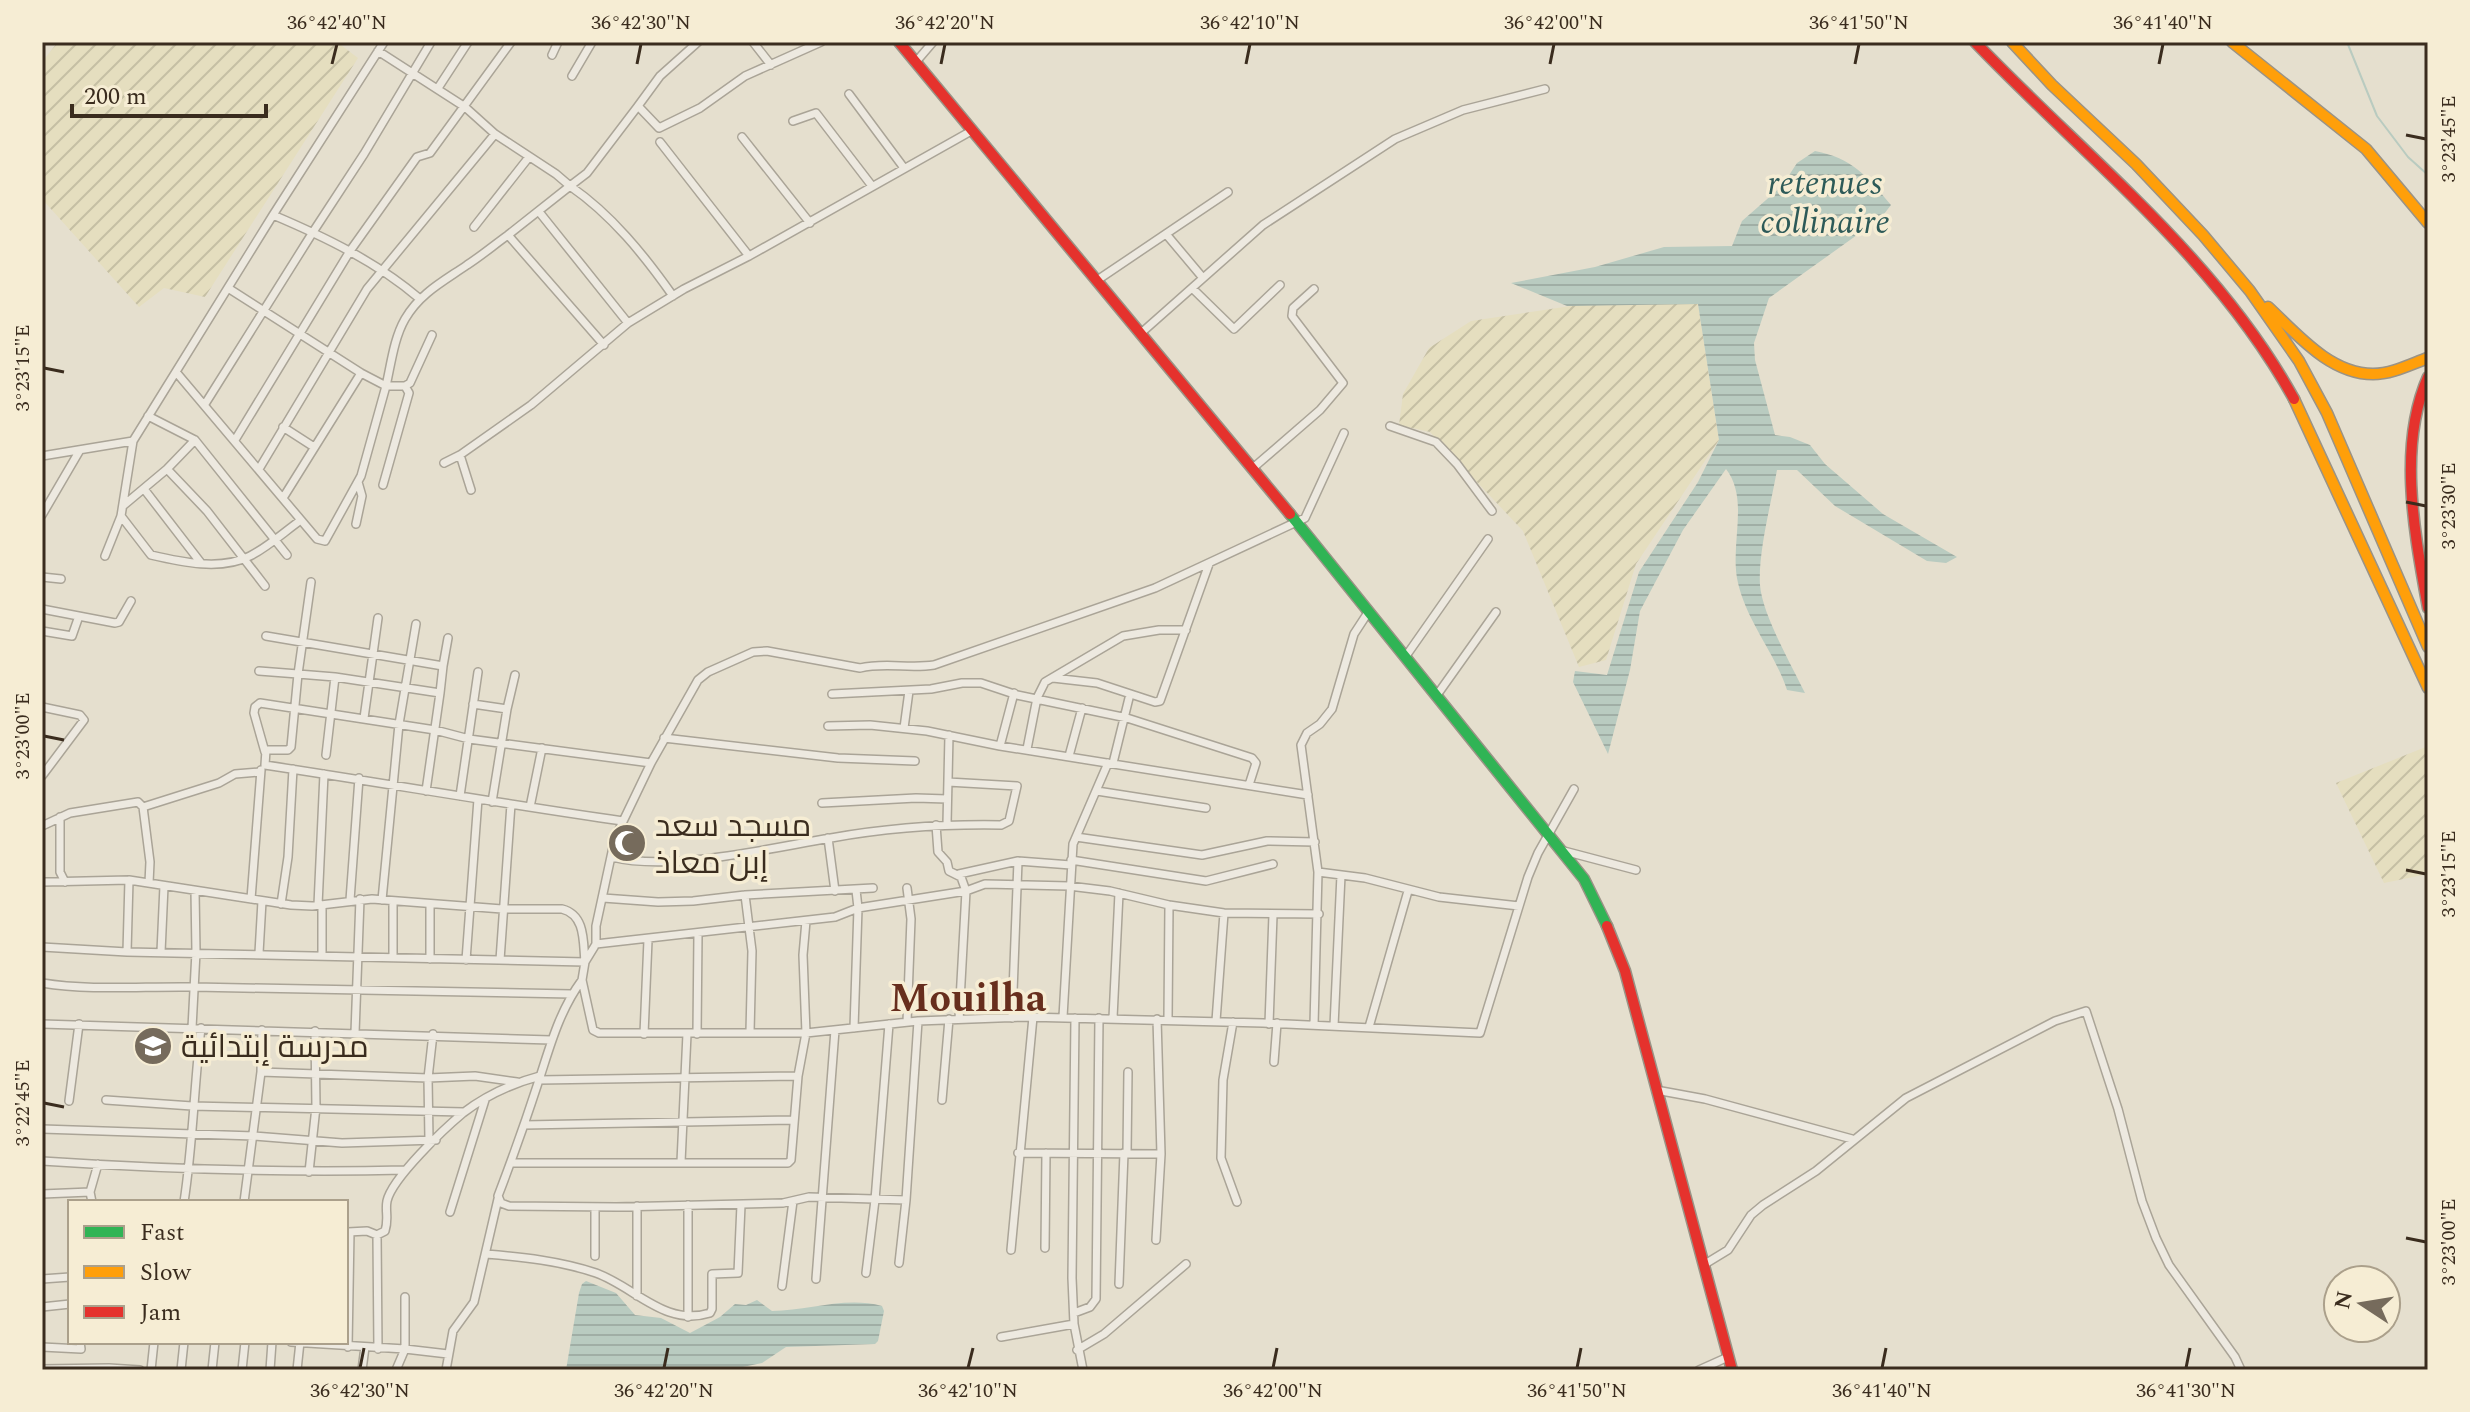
<svg xmlns="http://www.w3.org/2000/svg" width="2470" height="1412" viewBox="0 0 2470 1412" font-family="Spectral,Cairo,serif">
<defs>
<pattern id="farmland-furrows" width="10" height="10" patternUnits="userSpaceOnUse" patternTransform="scale(2)"><rect width="10" height="10" fill="#e5debf"/><path d="M-1 1l2-2M0 10L10 0M9 11l2-2" fill="none" stroke="#c5bfa4"/></pattern>
<pattern id="water-rules" width="6" height="5" patternUnits="userSpaceOnUse" patternTransform="scale(2)"><rect width="6" height="5" fill="#b9cbc0"/><path d="M0 2.5h6" fill="none" stroke="#a0aea5"/></pattern>
</defs>
<rect width="100%" height="100%" fill="#e5dfce"/>
<path fill="url(#farmland-furrows)" d="M58 42H337L358 58 205 297 164 288 139 307 42 199V62Z
M1584 304H1698L1719 440 1636 564 1606 660 1579 667 1523 531 1430 432 1399 425 1403 394 1429 348 1471 321Z
M2428 746V874L2384 883 2336 783Z"/>
<path fill="url(#water-rules)" d="M1815 151C1852 158 1867 176 1891 205L1884 214 1857 235 1769 298 1754 343 1755 360 1775 435 1790 437 1810 445 1825 464 1883 514 1957 557 1946 563 1927 561 1835 506 1797 470H1777C1771 504 1758 552 1760 585 1762 614 1792 666 1805 693L1787 690C1775 653 1747 622 1738 583 1729 545 1750 500 1726 469L1683 530 1640 611 1630 670 1608 754 1573 682 1575 671 1607 675 1639 572 1698 482 1719 440 1698 304 1567 306 1511 283 1595 267 1664 247 1732 246 1742 221 1782 186 1797 163Z
M586 1281 616 1293 635 1315 661 1318 690 1333 720 1317 735 1304 746 1305 757 1300 772 1311C808 1311 845 1296 882 1306L884 1311 878 1341 875 1344 786 1347 762 1363 738 1368 651 1370 641 1367 631 1370H566L579 1293 582 1284Z"/>
<g fill="none" stroke-linecap="round" stroke-linejoin="round">
<path stroke="#b9cbc0" stroke-width="2" d="M2347 42 2377 116 2408 157 2428 175"/>
<defs>
<path id="street" d="M698 42 660 76 638 106 659 128 700 108 745 76 821 42
M753 42 771 65
M378 51 465 107 495 134 556 174 570 186 508 235 604 345
M552 55 558 42
M915 63 933 42
M572 76 592 42
M438 88 468 42
M849 94 904 168
M638 106 587 173 570 186C612 215 644 255 673 296
M793 121 816 113 872 186
M742 137 810 223
M660 142 749 256
M540 213 628 323
M273 215C325 237 377 262 420 299
M474 227 529 157
M1166 234 1203 278
M1096 281 1228 192
M1192 288 1234 329 1280 285
M1140 334 1263 225 1395 139 1463 110 1545 89
M432 335 410 383 405 386H386C391 364 394 338 405 319 420 293 444 281 467 265 481 256 494 245 508 235
M176 372 317 539 325 541 361 476 386 386 361 373 228 288
M205 404 313 232 364 154 431 42
M148 416 195 440 287 555
M1390 426 1436 442 1457 464 1492 511
M283 427 314 447
M1344 433 1305 518 1155 588 934 665C909 669 885 662 860 668L767 651 753 652 708 672 698 680 651 763 615 838 596 926V944L585 962 582 980 593 1030 599 1033H806L918 1021 1026 1017 1263 1023 1480 1033 1528 877 1538 853 1574 789
M235 440 350 251 417 157 430 153 511 42
M460 455 471 490
M42 456 133 441 273 215 384 42
M444 463 460 455 531 405 628 323 684 289 749 256 973 130
M1253 468 1320 410 1343 383 1292 316 1293 308 1314 289
M167 469 207 511 265 586
M259 469 367 289 495 134
M383 485 409 393 405 386
M144 489 201 563
M283 498 361 373
M124 505 167 469 195 440
M42 515 80 450
M121 516 151 555C181 562 221 571 250 556 268 547 284 532 301 520
M356 524 362 496 358 482
M105 556 121 516 133 441
M42 577 61 579
M42 609 115 623 119 622 131 601
M42 631 72 636 79 616
M266 636 443 666 440 693
M1406 656 1488 539
M443 666 448 638
M259 671 298 674 311 582
M1053 678 1097 683 1155 702 1160 701 1209 564
M832 694 931 689 962 683H981L1017 695 1127 718 1252 758 1256 763 1249 785
M1437 695 1496 612
M473 704 507 709 492 802
M42 707 80 715 84 720 42 776
M507 709 515 675
M364 718 378 618
M828 726 870 725 927 731 1000 746 1308 795
M904 728 909 691
M664 738 838 758 915 761
M1000 746 1014 693
M1027 749 1037 698 1045 682 1123 636 1159 630H1186
M265 752 254 713 255 707 260 703 435 730 469 739 651 763
M326 755 335 677
M1069 756 1082 708
M1113 763 1130 694
M426 791 440 693 335 677 298 674 291 747 288 750H266L265 765C384 783 503 804 623 821
M1097 791 1206 808
M460 796 478 672
M822 803 916 798 947 799
M143 807 150 862 149 883
M530 807 542 748
M60 817V872L65 882
M947 824 949 735
M936 825 938 852 947 862 949 871 961 877 966 891 959 1019
M42 826 70 813 138 802 143 807 219 783 235 774 260 772
M1076 837 1202 855 1267 841 1315 842
M828 838 835 891
M1564 851 1636 870
M612 857C671 872 770 848 831 838 887 828 944 824 1001 825L1009 821 1017 786 948 782
M1071 860 1206 881 1273 864
M1318 872 1365 878 1439 897 1519 906
M959 874 1018 861
M42 882 129 880 291 905 312 906 372 899 502 909H562C586 915 583 943 585 962L127 952 42 947
M745 895 752 951 750 1032
M603 898 658 902 693 901 745 895 873 888
M251 899 261 770
M350 900 359 778
M382 900 399 724 416 624
M281 904 288 857 293 769
M318 905 324 774
M596 944 835 917 858 908 966 891 985 884 1069 886 1110 891 1169 905 1224 913 1319 914
M127 952 129 880
M161 952 164 886
M259 953 262 901
M322 956V905
M393 957V901
M430 959V905
M466 960 478 799
M500 960 511 804
M582 980C560 1010 551 1043 540 1077 527 1117 513 1157 498 1196L501 1203 509 1206 616 1207 783 1203 809 1197 906 1200
M42 983C92 991 143 986 194 987 320 990 446 992 572 994
M1063 1017 1073 844 1108 763
M1012 1018 1018 861 1071 865
M1075 1018 1072 1278 1074 1324 1083 1370
M1113 1018 1119 893
M1168 1019 1169 905
M1216 1021 1224 913
M907 1022 911 919 907 888
M1233 1022 1223 1080 1221 1158 1237 1202
M42 1024 551 1040
M1269 1024 1273 915
M1314 1025 1318 872 1301 745 1307 733 1320 724 1332 709 1354 634 1369 611
M1334 1026 1341 875
M1369 1027 1408 891
M192 1028 196 952 195 891
M854 1028 858 908 856 890
M262 1030 261 1072 428 1078 475 1076 517 1082
M355 1033 360 899
M644 1034 648 940
M697 1034 698 934
M1274 1062 1277 1023
M539 1080 798 1076
M1656 1090 1705 1099 1852 1139
M106 1100 192 1106 464 1112
M942 1100 949 1019
M69 1101 79 1024
M524 1125 794 1120
M42 1129 254 1136 342 1143 436 1140
M429 1140 428 1078 433 1034
M1018 1153 1161 1154
M1127 1153 1128 1072
M42 1161C163 1169 284 1173 405 1170
M681 1162 687 1034
M511 1163H788L791 1160 798 1076 806 1033 803 955 806 921
M309 1172 316 1107 315 1031
M42 1194 90 1192
M92 1202 90 1192 98 1164
M184 1202C193 1144 194 1086 201 1028
M244 1202 261 1072
M637 1206V1296
M450 1212 485 1100
M348 1232 367 1231 377 1235
M377 1235 385 1231C389 1219 385 1211 387 1201 392 1178 445 1128 463 1113 485 1096 514 1083 540 1076
M377 1235 378 1349
M1156 1240 1161 1154 1157 1019
M1045 1248 1046 1153
M1011 1250 1033 1017
M486 1254C522 1257 561 1261 596 1273 635 1287 665 1327 710 1313L712 1309V1274L738 1273 741 1205
M595 1256V1207
M899 1263 906 1200 918 1021
M1705 1264 1728 1250 1751 1215 1763 1205 1816 1171 1906 1098 2055 1021 2086 1011 2118 1109 2142 1201 2156 1238 2169 1265 2235 1357 2241 1370
M866 1273 875 1200 889 1024
M42 1279 70 1277
M816 1279 835 1030
M1119 1284 1124 1153
M782 1286 793 1201
M42 1307 70 1304
M1074 1313 1090 1307 1096 1299 1099 1018
M688 1317V1205
M1001 1337 1074 1324
M291 1342 405 1349 448 1354
M42 1347 81 1349 80 1342
M348 1347 350 1232
M1077 1350 1104 1334 1186 1264
M42 1369 109 1368 140 1370
M151 1370 154 1342
M181 1370 184 1342
M212 1370 215 1342
M242 1370 245 1342
M270 1370 272 1342
M297 1370 300 1342
M362 1370 365 1347
M396 1370 405 1349V1297
M446 1370 453 1331 474 1302 498 1199
M1699 1370 1728 1357"/>
<path id="fast" d="M1290 514 1584 879 1607 926"/>
<path id="slow" d="M2012 42 2052 85 2136 164 2203 235 2250 291 2299 361 2327 413 2428 647
M2232 42 2366 149 2428 223
M2268 307C2297 334 2330 374 2373 374 2392 374 2411 364 2428 358
M2294 399 2428 688"/>
<path id="jam" d="M899 42 1290 514
M1975 42C2085 157 2216 257 2294 399
M2428 377C2397 447 2415 535 2428 608
M1607 926 1625 971 1732 1370"/>
</defs>
<use href="#street" stroke="#aaa497" stroke-width="10"/>
<use href="#fast" stroke="#9a9386" stroke-width="13"/>
<use href="#slow" stroke="#9a9386" stroke-width="13"/>
<use href="#jam" stroke="#9a9386" stroke-width="13"/>
<use href="#street" stroke="#ede9e0" stroke-width="7"/>
<use href="#fast" stroke="#30b455" stroke-width="10"/>
<use href="#slow" stroke="#ff9f0a" stroke-width="10"/>
<use href="#jam" stroke="#e5322d" stroke-width="10"/>
</g>
<path fill="none" stroke="#3a2c1e" stroke-width="3" d="M332 64 337 44M637 64 641 44M941 64 945 44M1246 64 1250 44M1550 64 1554 44M1855 64 1859 44M2159 64 2163 44M2406 135 2426 139M44 368 64 372M2406 502 2426 506M44 736 64 740M2406 870 2426 874M44 1103 64 1107M2406 1238 2426 1242M360 1368 364 1348M664 1368 668 1348M968 1368 973 1348M1273 1368 1277 1348M1577 1368 1581 1348M1882 1368 1886 1348M2186 1368 2190 1348"/>
<defs>
<symbol id="mosque-disc" viewBox="-11 -11 22 22"><circle r="9.5" fill="#766b5c" stroke="#f6edd4"/><path d="M3.5-4.9A6 6 0 1 0 3.5 4.9A5 5 0 1 1 3.5-4.9Z" fill="#fff"/></symbol>
<symbol id="school-disc" viewBox="-11 -11 22 22"><circle r="9.5" fill="#766b5c" stroke="#f6edd4"/><path d="M0-5L7-2L0 1L-7-2ZM-4 1L0 2.5L4 1V4Q0 6-4 4Z" fill="#fff"/></symbol>
</defs>
<g fill-rule="evenodd">
<use href="#mosque-disc" x="605" y="821" width="44" height="44"/>
<use href="#school-disc" x="131" y="1024" width="44" height="44"/>
</g>
<g text-anchor="middle" stroke-width="7" stroke-linejoin="round" paint-order="stroke">
<g font-size="32" fill="#3a2c1e" stroke="#f6edd4" text-anchor="start">
<text x="655" y="836">مسجد سعد<tspan x="655" dy="37">إبن معاذ</tspan></text>
<text x="181" y="1057">مدرسة إبتدائية</text>
</g>
<g font-size="34" font-style="italic" fill="#2d5a58" stroke="#f6edd4">
<text x="1825" y="194">retenues<tspan x="1825" dy="39">collinaire</tspan></text>
</g>
<g font-size="40" font-weight="bold" fill="#672e1d" stroke="#f6edd4">
<text x="968" y="1011">Mouilha</text>
</g>
</g>
<rect width="2470" height="1412" fill="none" stroke="#f6edd4" stroke-width="88"/>
<rect x="68" y="1200" width="280" height="144" fill="#f6edd4" stroke="#aba08b" stroke-width="2"/>
<rect x="84" y="1226" width="40" height="12" fill="#30b455" stroke="#aba08b" stroke-width="2"/>
<text x="140" y="1240" font-size="24" fill="#3a2c1e">Fast</text>
<rect x="84" y="1266" width="40" height="12" fill="#ff9f0a" stroke="#aba08b" stroke-width="2"/>
<text x="140" y="1280" font-size="24" fill="#3a2c1e">Slow</text>
<rect x="84" y="1306" width="40" height="12" fill="#e5322d" stroke="#aba08b" stroke-width="2"/>
<text x="140" y="1320" font-size="24" fill="#3a2c1e">Jam</text>
<g transform="translate(2362 1304) rotate(282)"><circle r="38" fill="#f6edd4" stroke="#aba08b" stroke-width="2"/>
<path d="M0-6L14 30L0 20L-14 30Z" fill="#766b5c"/>
<text y="-12" font-size="22" font-weight="bold" text-anchor="middle" fill="#3a2c1e">N</text>
</g>
<path d="M72 104v12h194v-12" fill="none" stroke="#3a2c1e" stroke-width="4"/>
<text x="84" y="104" font-size="24" fill="#3a2c1e" stroke="#f6edd4" stroke-width="6" paint-order="stroke">200 m</text>
<rect x="44" y="44" width="2382" height="1324" fill="none" stroke="#3a2c1e" stroke-width="3"/>
<g font-size="20" text-anchor="middle" fill="#3a2c1e">
<text x="337" y="29">36°42'40"N</text>
<text x="641" y="29">36°42'30"N</text>
<text x="945" y="29">36°42'20"N</text>
<text x="1250" y="29">36°42'10"N</text>
<text x="1554" y="29">36°42'00"N</text>
<text x="1859" y="29">36°41'50"N</text>
<text x="2163" y="29">36°41'40"N</text>
<text transform="translate(2448 139) rotate(-90)" y="7">3°23'45"E</text>
<text transform="translate(22 368) rotate(-90)" y="7">3°23'15"E</text>
<text transform="translate(2448 506) rotate(-90)" y="7">3°23'30"E</text>
<text transform="translate(22 736) rotate(-90)" y="7">3°23'00"E</text>
<text transform="translate(2448 874) rotate(-90)" y="7">3°23'15"E</text>
<text transform="translate(22 1103) rotate(-90)" y="7">3°22'45"E</text>
<text transform="translate(2448 1242) rotate(-90)" y="7">3°23'00"E</text>
<text x="360" y="1397">36°42'30"N</text>
<text x="664" y="1397">36°42'20"N</text>
<text x="968" y="1397">36°42'10"N</text>
<text x="1273" y="1397">36°42'00"N</text>
<text x="1577" y="1397">36°41'50"N</text>
<text x="1882" y="1397">36°41'40"N</text>
<text x="2186" y="1397">36°41'30"N</text>
</g>
</svg>
